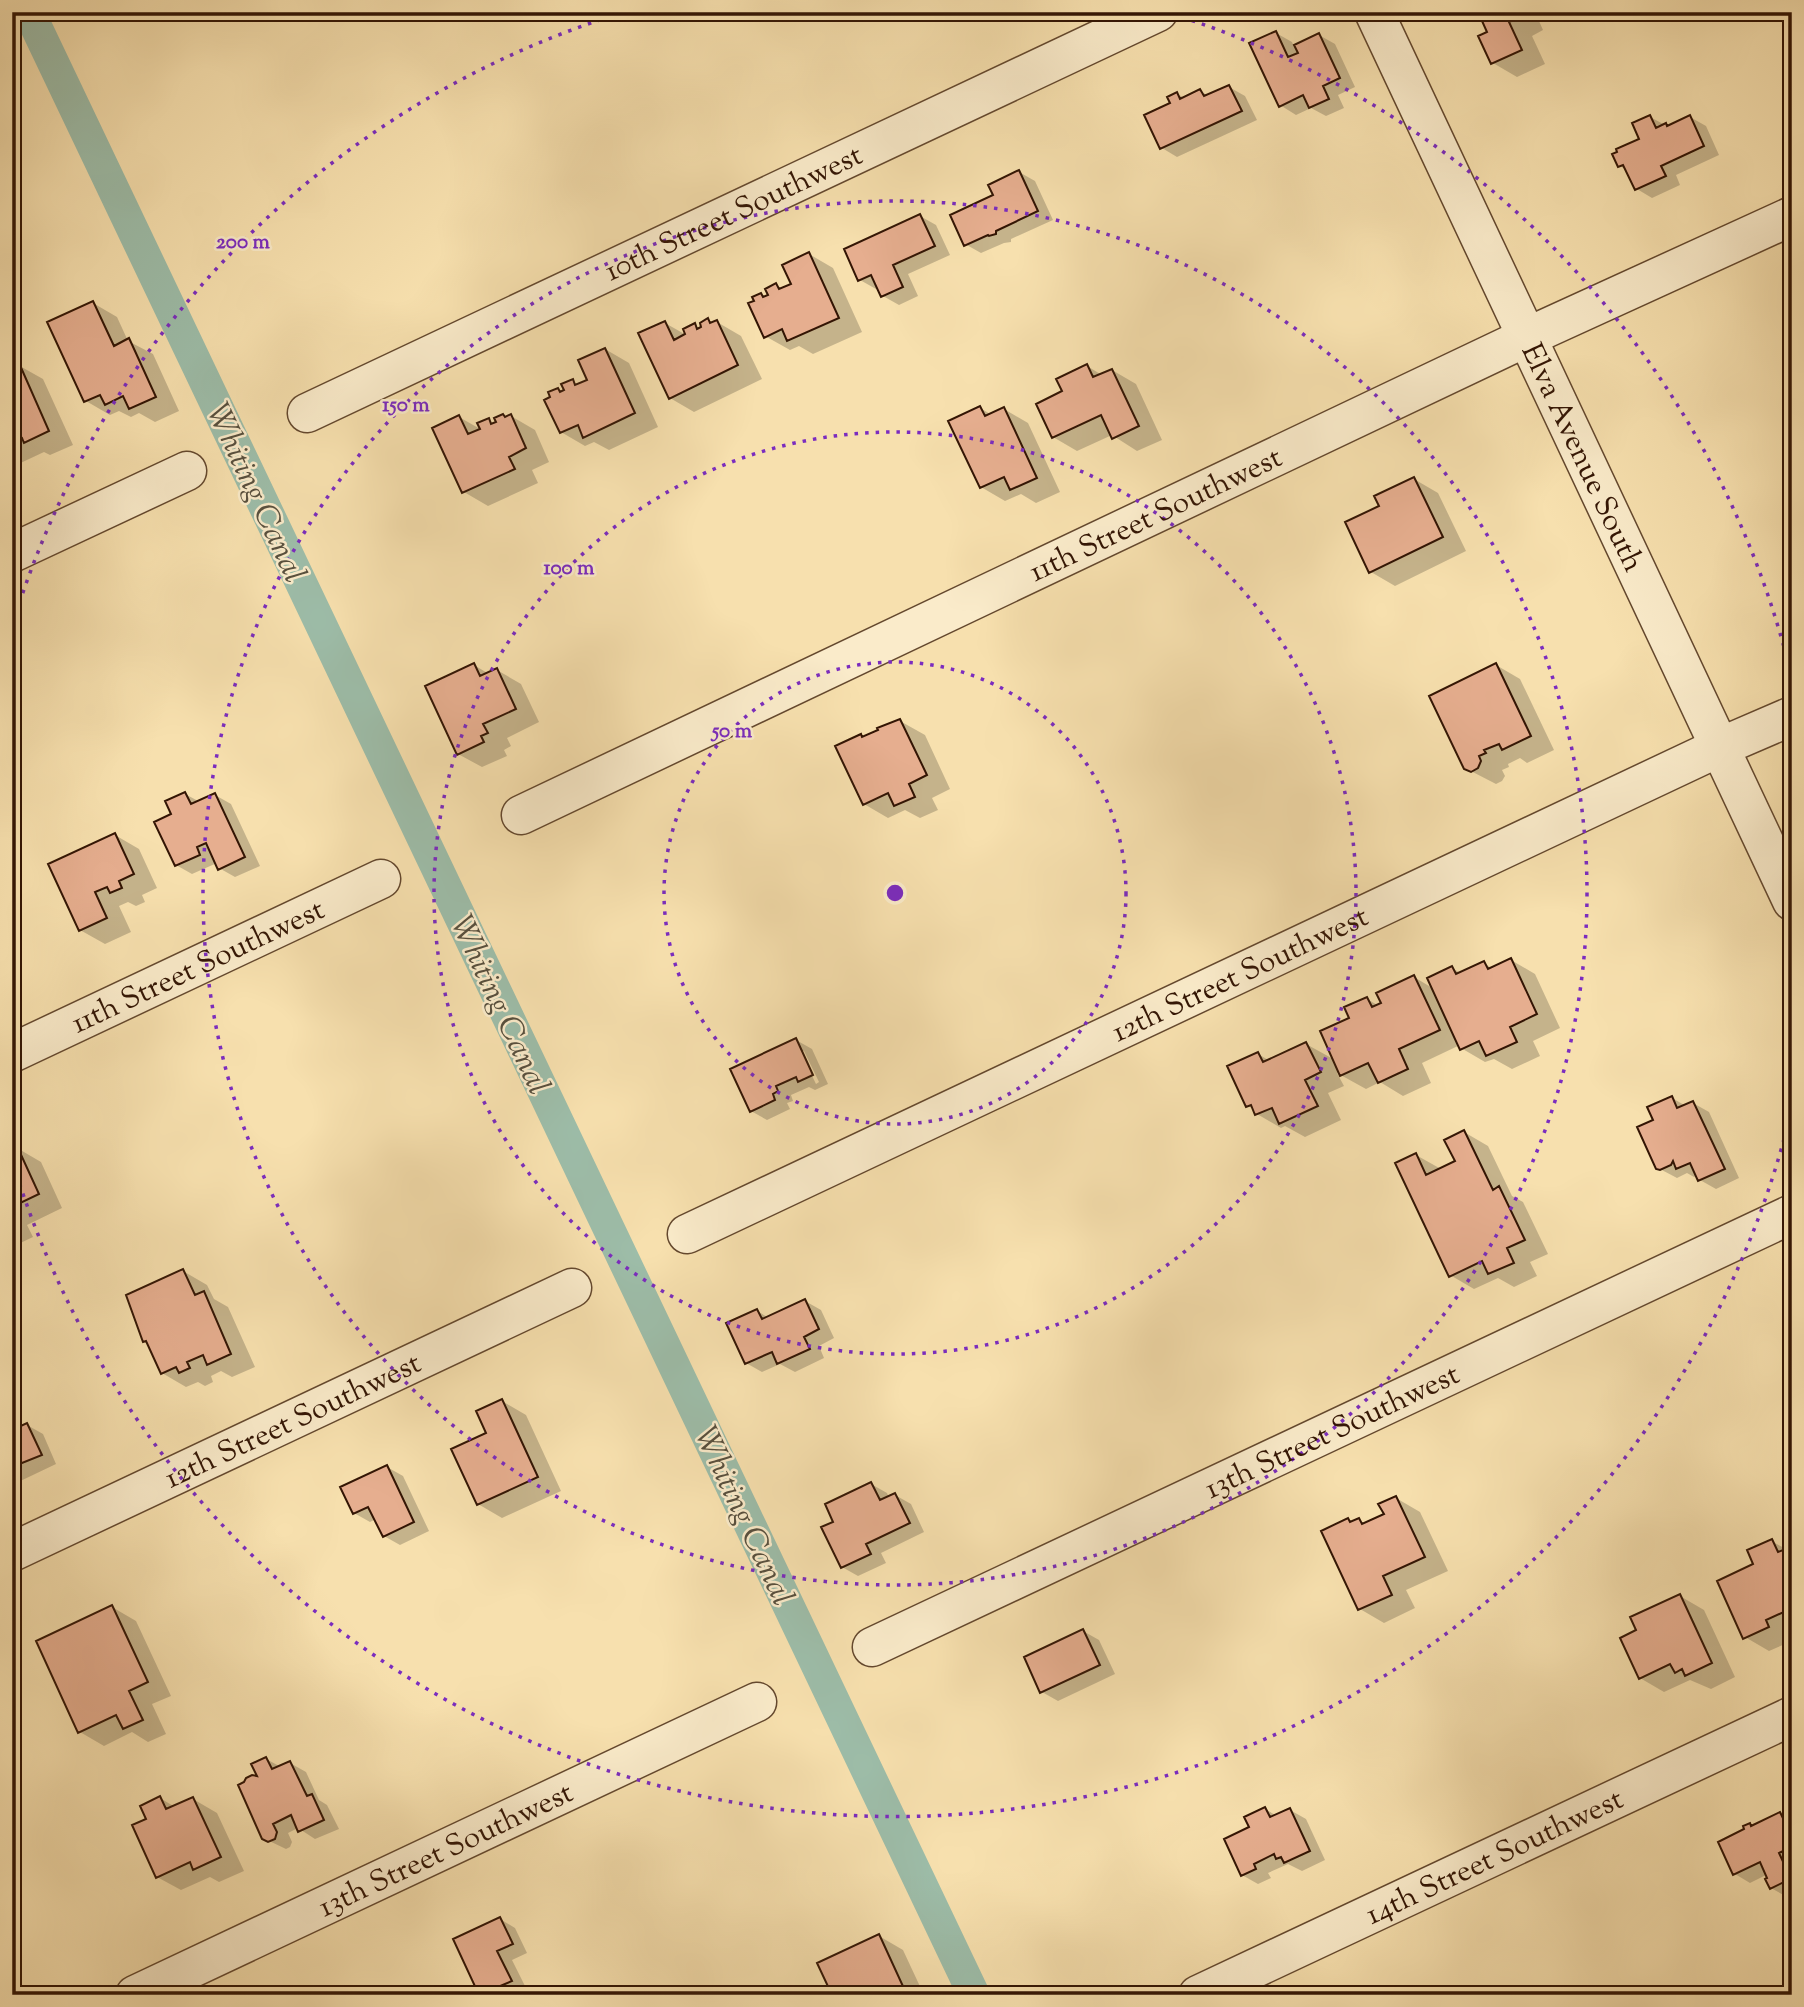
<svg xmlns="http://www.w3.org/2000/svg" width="1804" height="2007" viewBox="0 0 1804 2007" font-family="'Sorts Mill Goudy',serif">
<rect width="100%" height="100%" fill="#f7e0ae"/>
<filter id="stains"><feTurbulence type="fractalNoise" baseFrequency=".00286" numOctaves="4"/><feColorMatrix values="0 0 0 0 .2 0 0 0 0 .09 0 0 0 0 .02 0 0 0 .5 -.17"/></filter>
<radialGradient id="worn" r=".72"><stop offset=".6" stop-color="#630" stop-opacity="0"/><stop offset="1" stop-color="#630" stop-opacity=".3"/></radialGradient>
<path fill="#0003" fill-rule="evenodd" d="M1480 12H1535L1543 30 1532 36 1545 64 1517 77 1493 63 1489 33Z
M1276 33 1292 42 1294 47 1319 35 1335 44 1355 87 1338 95 1344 108 1326 116 1311 108 1296 115 1280 105Z
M1229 87 1245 96 1257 120 1177 157 1162 148 1177 94 1185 98 1200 91 1209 96Z
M1650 117 1669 127 1690 117 1706 126 1719 155 1676 175 1680 185 1652 198 1637 189 1628 171 1620 166 1641 140Z
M1019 172 1035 181 1053 220 1011 239V242L1004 243 981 253 965 244 995 196Z
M920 216 936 225 950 255 908 274 918 296 899 305 883 296 879 288 876 289 860 280Z
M809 254 833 268 862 332 813 354 799 346 790 350 765 336 761 295 766 297 776 285 783 289 793 285Z
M93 303 117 317 128 341 153 354 179 411 155 422 139 413 131 417 119 411 110 415 86 401Z
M708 320 713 323 717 322 741 336 762 379 694 412 670 398 665 323 688 336 694 325 701 329Z
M605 349 629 363 658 427 609 450 594 442 585 446 561 432 557 390 562 393 572 381 579 385 589 380Z
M18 365 43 379 73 445 50 455 44 452 12 467V368Z
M1087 366 1102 375 1112 370 1136 384 1162 440 1137 451 1112 435 1077 451 1053 437 1065 392Z
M980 408 992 415 1004 409 1028 423 1060 492 1036 503 1021 494 1005 501 981 487Z
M503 416 507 418 511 416 535 430 549 462 532 470 538 483 488 506 464 492 459 417 482 430 489 420 495 424Z
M1414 479 1438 493 1466 551 1395 586 1371 572 1381 507Z
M474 665 489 674 497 670 521 684 539 722 507 738 511 746 504 750 507 756 482 767 458 754Z
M1496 665 1520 679 1554 750 1527 763 1520 758 1508 764 1509 767 1502 770 1505 776 1502 781 1496 784 1465 768Z
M900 721 925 735 950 789 932 798 938 810 920 818 905 810 888 818 864 804V738Z
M185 794 200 802 215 795 231 804 260 866 235 877 219 868 217 863 192 874 176 865 173 815Z
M115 835 139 849 157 888 142 895 145 902 136 906 128 902 119 906 131 932 105 944 80 930Z
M1511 960 1535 974 1560 1028 1533 1041 1540 1056 1512 1069 1494 1059 1485 1062 1461 1048 1460 1045 1422 1063 1431 1083 1403 1096 1380 1082 1366 1089 1337 1073 1344 1086 1328 1093 1341 1120 1305 1137 1285 1126 1281 1128 1257 1114 1255 1110 1248 1106 1258 1054 1270 1061 1306 1044 1335 1060 1351 1019 1367 999 1379 1006 1414 977 1434 989 1452 968 1462 974 1484 963 1493 969Z
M796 1040 812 1049 828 1084 815 1090 809 1087 791 1095 793 1101 787 1103 790 1109 767 1120 751 1111ZM800 1051H804L819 1082 816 1084Z
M1672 1098 1686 1106 1693 1103 1709 1112 1739 1178 1716 1189 1700 1180 1698 1175 1694 1177 1687 1173 1677 1178 1658 1168 1655 1121Z
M1464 1132 1488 1146 1512 1196 1523 1202 1548 1254 1530 1262 1537 1276 1514 1287 1498 1278 1474 1289 1450 1275 1416 1155 1441 1169 1457 1162Z
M17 1148 41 1162 62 1208 27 1225 33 1237 12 1247V1150Z
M183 1271 207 1285 214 1299 228 1307 255 1367 232 1377 221 1371 211 1376 213 1382 205 1386 198 1382 186 1387 162 1373 149 1343 145 1341Z
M805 1301 821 1310 834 1338 819 1346 824 1358 795 1372 780 1364 762 1372 746 1363 757 1311 769 1318Z
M502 1401 526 1415 561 1491 502 1518 478 1504 489 1434Z
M27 1425 43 1434 56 1464 12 1485V1427L17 1430Z
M387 1467 403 1476 429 1531 400 1545 384 1536 376 1519 370 1522 354 1513Z
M871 1484 887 1493 889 1498 895 1495 911 1504 924 1532 881 1553 886 1563 858 1576 842 1567 835 1523Z
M1396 1498 1420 1512 1448 1571 1406 1590 1415 1608 1384 1623 1360 1609 1348 1520 1352 1523 1358 1520 1366 1524 1386 1515Z
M1771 1541 1788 1550H1792V1633L1789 1634 1792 1641 1769 1651 1745 1637 1756 1565Z
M1680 1596 1704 1610 1735 1677 1711 1689 1690 1680 1664 1692 1640 1678 1639 1631Z
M112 1607 136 1621 171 1696 152 1704 166 1734 148 1742 132 1732 104 1746 80 1732Z
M1083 1631 1099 1640 1115 1674 1058 1701 1042 1692Z
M266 1759 281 1767 290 1763 306 1772 319 1800 327 1805 339 1829 315 1839 298 1828 288 1833 292 1842 290 1847 286 1849 263 1838 260 1779Z
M160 1798 175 1807 193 1799 217 1813 244 1871 219 1882 210 1877 181 1890 157 1877 148 1819Z
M1265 1809 1277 1816 1290 1810 1306 1819 1325 1860 1302 1871 1288 1864 1268 1873 1271 1878 1258 1884 1242 1875 1251 1828Z
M1780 1814 1792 1821V1894L1787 1897 1771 1888 1768 1874 1750 1883 1735 1874 1747 1830Z
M500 1919 515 1928 527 1953 512 1960 527 1990 517 1995H481L455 1940Z
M879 1936 903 1950 924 1995H834Z"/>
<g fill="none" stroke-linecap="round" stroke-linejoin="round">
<path stroke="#9dbda9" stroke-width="32" d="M29 12 974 1995"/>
</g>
<path fill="#e6ae8f" stroke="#331504" stroke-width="2" d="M1478 12H1518L1520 17 1509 22 1522 50 1491 64 1478 36 1487 32Z
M1276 31 1288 57 1298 53 1294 45 1319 33 1340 78 1323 86 1329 99 1309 108 1303 95 1279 107 1249 43Z
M1229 85 1242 111 1160 149 1144 115 1170 103 1167 97 1177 92 1180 99 1200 89 1204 96Z
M1650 115 1656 128 1666 123 1667 126 1690 115 1704 146 1661 166 1666 176 1635 190 1623 165 1618 167 1612 154 1617 152 1616 149 1639 139 1632 123Z
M1019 170 1038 211 996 231V234L989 236 988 235 964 246 950 215 993 195 988 185Z
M920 214 935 246 893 265 903 287 881 297 871 275 858 281 844 249Z
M809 252 839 318 787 341 782 329 764 338 748 303 754 301 752 297 761 293 763 297 768 295 765 289 776 283 779 289 791 284 782 265Z
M93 301 114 346 129 338 156 397 129 409 123 396 105 405 100 395 84 402 47 322Z
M708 318 710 323 717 320 738 365 669 399 638 333 665 321 674 340 685 334 683 329 695 323 697 329 701 327 700 323Z
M605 348 635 413 583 438 578 425 560 433 544 400 550 397 548 392 558 388 560 392 564 390 561 384 573 379 575 385 587 380 578 360Z
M19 363 49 431 24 443 22 438 12 442V366Z
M1087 364 1093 377 1112 369 1139 426 1112 439 1101 415 1052 438 1036 404 1062 391 1056 379Z
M980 406 985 416 1004 407 1037 478 1010 490 1004 477 980 488 948 421Z
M503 414 505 417 511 414 526 448 509 457 515 469 462 493 432 428 459 415 468 434 480 429 477 423 489 418 491 424 496 422 494 418Z
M1414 477 1443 537 1369 573 1345 522 1379 506 1374 496Z
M474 663 480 676 497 668 516 709 483 724 488 733 481 736 484 742 457 755 425 686Z
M1496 663 1531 736 1502 750 1499 744 1484 750 1486 753 1479 756 1481 761 1478 768 1471 772 1464 769 1429 696Z
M900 719 927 775 909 784 915 797 894 806 888 793 863 805 835 746 861 734 862 737 878 730 877 728Z
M185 792 191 804 215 793 245 857 218 870 206 843 197 847 200 855 175 866 154 822 171 814 165 801Z
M115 833 134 874 119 881 122 888 110 893 107 887 95 892 107 918 79 931 48 864Z
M1511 958 1537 1014 1510 1027 1517 1042 1486 1056 1479 1041 1460 1050 1427 978 1452 966 1456 974 1484 961 1488 969Z
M1414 975 1440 1030 1399 1049 1408 1069 1378 1083 1368 1063 1340 1076 1320 1031 1349 1018 1344 1007 1367 997 1372 1007 1381 1003 1376 993Z
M796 1038 813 1075 798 1082 796 1077 776 1086 778 1091 773 1094 775 1100 750 1112 730 1069Z
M1306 1042 1321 1072 1305 1080 1318 1106 1279 1124 1272 1108 1255 1115 1251 1105 1246 1107 1227 1066 1258 1052 1263 1062Z
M1672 1096 1677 1108 1693 1101 1725 1169 1698 1181 1690 1163 1676 1169 1673 1161 1671 1165 1660 1170 1656 1169 1637 1127 1653 1120 1647 1107Z
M1464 1130 1493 1190 1499 1186 1525 1240 1507 1248 1514 1263 1488 1274 1482 1261 1449 1277 1395 1163 1416 1153 1426 1175 1455 1161 1444 1140Z
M17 1146 39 1194 12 1207V1148Z
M183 1269 195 1295 204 1291 231 1354 207 1365 203 1355 187 1362 190 1368 179 1373 176 1367 161 1374 146 1341 143 1342 126 1295Z
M805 1299 819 1329 804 1337 810 1349 777 1364 772 1352 745 1364 726 1323 757 1309 762 1319Z
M502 1399 538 1477 477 1505 451 1449 486 1433 476 1411Z
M27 1423 42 1455 12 1467V1430Z
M387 1465 414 1522 383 1537 368 1507 353 1514 340 1487Z
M871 1482 880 1500 895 1493 910 1523 866 1544 871 1554 841 1568 821 1527 833 1522 825 1504Z
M1396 1496 1425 1557 1383 1576 1392 1595 1358 1610 1321 1531 1348 1518 1350 1522 1359 1518 1362 1524 1384 1514 1378 1504Z
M1772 1539 1778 1552 1791 1547 1792 1549V1615L1789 1616 1786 1611 1766 1620 1769 1627 1743 1639 1717 1581 1753 1564 1747 1550Z
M1680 1594 1712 1663 1685 1676 1682 1669 1675 1673 1670 1664 1639 1679 1620 1638 1636 1630 1630 1617Z
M112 1605 148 1682 129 1691 143 1720 123 1729 116 1715 78 1733 36 1641Z
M1083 1629 1100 1665 1040 1693 1024 1657Z
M266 1757 272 1769 290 1761 307 1796 312 1794 324 1820 298 1832 291 1815 273 1824 277 1832 275 1839 268 1842 262 1839 238 1785 244 1782 246 1778 252 1775 257 1776 251 1764Z
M160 1796 166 1809 193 1797 221 1857 193 1870 190 1862 156 1878 132 1825 146 1819 140 1806Z
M1265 1807 1270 1817 1290 1808 1310 1851 1284 1863 1281 1857 1276 1859 1274 1854 1254 1864 1256 1869 1241 1876 1224 1839 1249 1827 1244 1817Z
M1780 1812 1792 1837V1847L1779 1853 1786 1868 1789 1867 1792 1878 1770 1889 1765 1879 1767 1878 1760 1862 1733 1875 1718 1842 1744 1829 1743 1826 1750 1823 1751 1826Z
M500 1917 513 1944 497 1951 512 1981 479 1995 453 1939Z
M879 1934 907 1995H832L817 1963Z"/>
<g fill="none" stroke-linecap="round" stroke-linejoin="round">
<defs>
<g id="minor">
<path id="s1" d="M1374 12 1792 901"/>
<path id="s2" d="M307 413 1158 12"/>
<path d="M12 553 187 471"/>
<path id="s3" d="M521 815 1527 337 1792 216"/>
<path id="s4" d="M12 1053 381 879"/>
<path id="s5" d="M687 1234 1720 747 1792 716"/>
<path id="s6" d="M12 1552 572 1288"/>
<path id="s7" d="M872 1647 1792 1214"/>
<path id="s8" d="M135 1995 757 1702"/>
<path id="s9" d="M1198 1995 1792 1716"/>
</g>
</defs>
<use href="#minor" stroke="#64482e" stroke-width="41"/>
<use href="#minor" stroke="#faebca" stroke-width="38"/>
</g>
<g fill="none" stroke="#7b2cbf" stroke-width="3.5" stroke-dasharray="3.5 7">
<circle cx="895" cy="893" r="231"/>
<circle cx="895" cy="893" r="461"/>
<circle cx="895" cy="893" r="692"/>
<path d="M1792 1108A922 922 0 0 1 13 1163M13 623A922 922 0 0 1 618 14M1172 14A922 922 0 0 1 1792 678"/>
</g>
<g text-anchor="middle" stroke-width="5" stroke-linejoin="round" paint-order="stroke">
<g font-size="30" fill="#331504" stroke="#faebca">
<text dy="10" stroke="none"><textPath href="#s2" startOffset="471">10th Street Southwest</textPath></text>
<text dy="10" stroke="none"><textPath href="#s1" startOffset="492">Elva Avenue South</textPath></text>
<text dy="10" stroke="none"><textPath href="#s3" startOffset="702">11th Street Southwest</textPath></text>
<text dy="10" stroke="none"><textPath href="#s4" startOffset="205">11th Street Southwest</textPath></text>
<text dy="10" stroke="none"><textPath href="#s5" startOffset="611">12th Street Southwest</textPath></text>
<text dy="10" stroke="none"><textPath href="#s6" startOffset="310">12th Street Southwest</textPath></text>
<text dy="10" stroke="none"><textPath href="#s7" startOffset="508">13th Street Southwest</textPath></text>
<text dy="10" stroke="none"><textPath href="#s8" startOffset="343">13th Street Southwest</textPath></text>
<text dy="10" stroke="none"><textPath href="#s9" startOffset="327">14th Street Southwest</textPath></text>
</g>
<g font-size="32" font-style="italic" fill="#58503e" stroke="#faebca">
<text transform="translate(257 492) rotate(65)" y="11">Whiting Canal</text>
<text transform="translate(501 1004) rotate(65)" y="11">Whiting Canal</text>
<text transform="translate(745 1515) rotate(65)" y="11">Whiting Canal</text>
</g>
</g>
<circle cx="895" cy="893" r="10" fill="#7b2cbf" stroke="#faebca" stroke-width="3.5"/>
<g font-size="21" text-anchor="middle" font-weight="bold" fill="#7b2cbf" stroke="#faebca" stroke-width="5" stroke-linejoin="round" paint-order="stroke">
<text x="243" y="248">200 m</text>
<text x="406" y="411">150 m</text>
<text x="569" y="574">100 m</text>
<text x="732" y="737">50 m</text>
</g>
<rect width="1804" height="2007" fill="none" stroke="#f7e0ae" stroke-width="42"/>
<rect x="14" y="14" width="1776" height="1979" fill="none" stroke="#331504" stroke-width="3.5"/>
<rect x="21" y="21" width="1762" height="1965" fill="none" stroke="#331504" stroke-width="2"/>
<rect width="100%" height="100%" filter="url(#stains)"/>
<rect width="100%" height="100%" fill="url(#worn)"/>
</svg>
